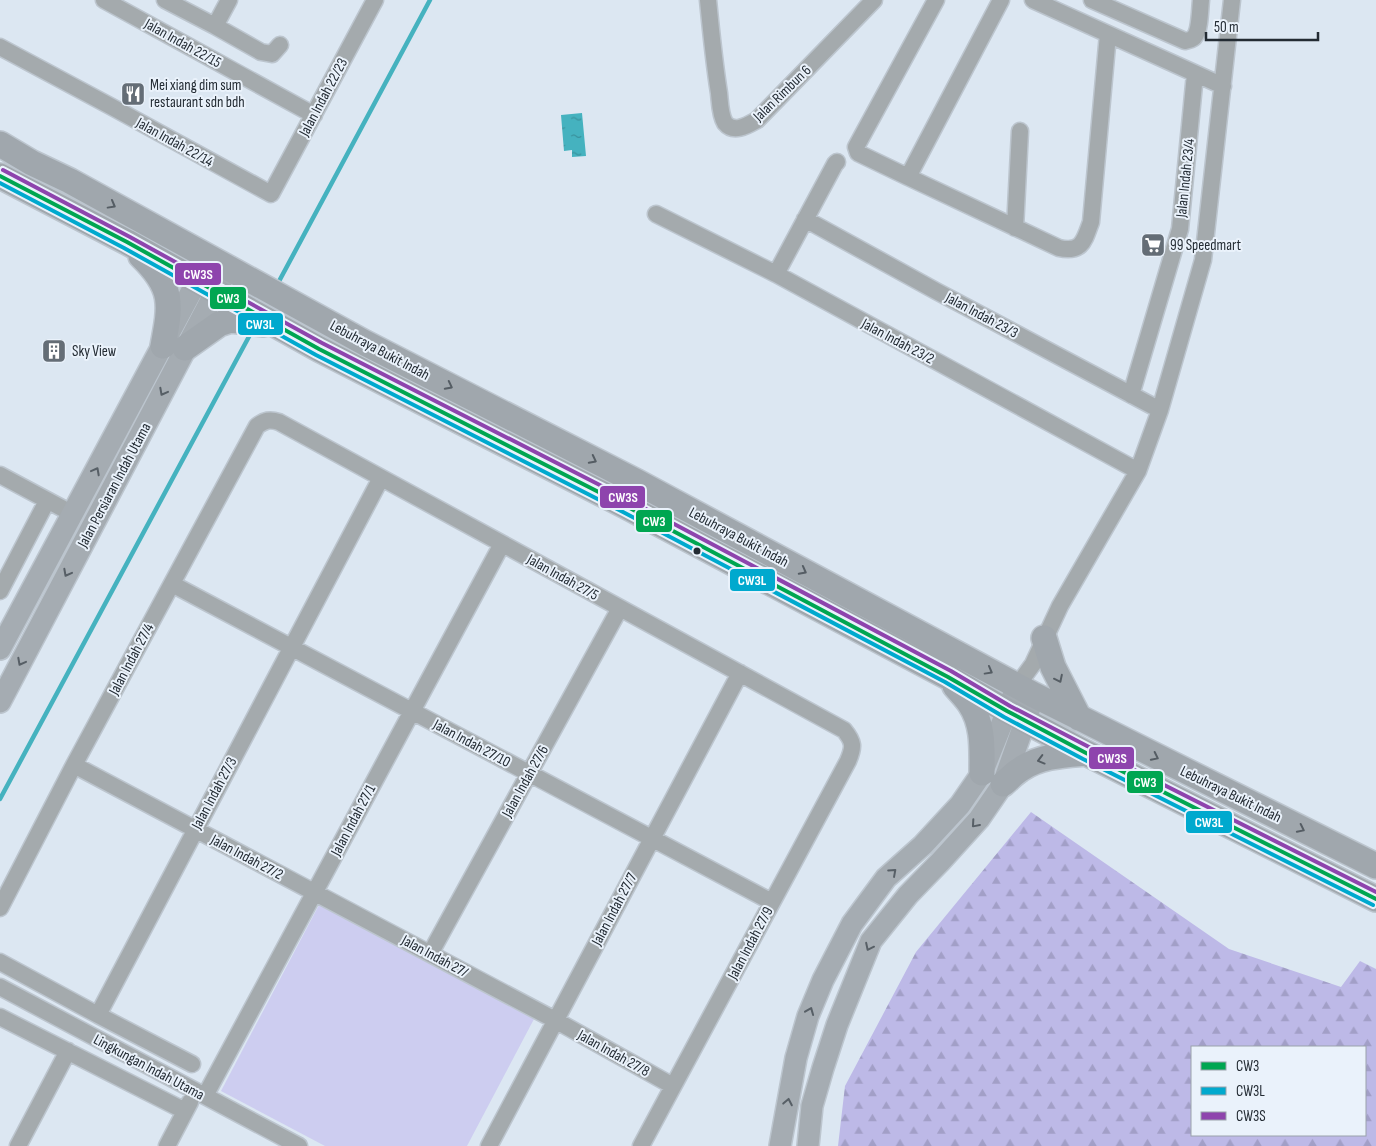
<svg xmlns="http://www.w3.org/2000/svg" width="1376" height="1146" viewBox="0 0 1376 1146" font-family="'Sofia Sans Condensed',sans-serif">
<defs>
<pattern id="forest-firs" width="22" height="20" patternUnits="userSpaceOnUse" patternTransform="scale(1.25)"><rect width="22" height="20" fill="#bdb9e7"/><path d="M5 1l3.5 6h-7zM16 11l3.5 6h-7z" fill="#a29fc7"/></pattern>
<pattern id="water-ripples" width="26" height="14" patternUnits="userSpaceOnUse" patternTransform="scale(1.25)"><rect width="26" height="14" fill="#45b2bf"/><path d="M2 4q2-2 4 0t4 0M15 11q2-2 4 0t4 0" fill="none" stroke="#39919c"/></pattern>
</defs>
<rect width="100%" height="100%" fill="#dce7f2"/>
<path fill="url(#forest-firs)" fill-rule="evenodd" d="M1031 812 1229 949 1341 987 1360 961 1376 969V1146H838L845 1086 916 952ZM1192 1047H1365V1135H1192Z"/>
<path fill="#cdcdf0" d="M319 905 534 1019 467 1146H325L221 1091Z"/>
<path fill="url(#water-ripples)" d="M582 113 586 156 572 157V150L564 151 561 115Z"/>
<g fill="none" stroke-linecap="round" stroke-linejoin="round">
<path stroke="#45b2bf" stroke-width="4.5" d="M277 285 430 0
M0 799 252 331"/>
<defs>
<path id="minor" d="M104 0 314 115
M165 0 215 26 261 52 272 54 280 45
M708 0C711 31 714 62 719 93 720 102 720 115 725 123 734 134 748 125 757 120L874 0
M1001 0 908 177 1059 248C1082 253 1084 241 1091 222L1108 34
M1033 0 1223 86
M1092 0 1185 41C1189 40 1193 40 1195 36 1200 29 1200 9 1201 0
M215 26 229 0
M0 47 112 107 271 194 375 0
M908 177 858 153 856 147 936 0
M656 214 776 274 1138 471
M805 219 936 291 1160 410
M1015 228 1020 131
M776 274 835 164 837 162
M1131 395 1180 229 1195 74
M0 475 73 514
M172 584 772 902
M0 591 47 501
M1017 686 1033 664 1060 606 1138 471 1160 410 1203 260 1232 0
M74 765 555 1020 673 1086
M0 908 74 765 257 426C265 420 270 419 279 422L844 730C854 742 854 747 848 761L641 1146
M430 954 620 608
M0 962 98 1015
M0 987 299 1146
M0 1017 185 1111
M192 1064 98 1015 381 478
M205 1096 502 544
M18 1146 68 1051
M167 1146 190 1102
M489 1146 740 673"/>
<path id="major" d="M0 649 205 266
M0 702 228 268
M780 1146 796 1058 808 1016 823 980 852 924 886 878 923 845 960 805 982 773 1017 686
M808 1146 812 1106 823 1068 837 1025 871 941 908 895 940 862 979 819 1003 784 1031 705"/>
<path id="highway" d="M0 144 32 163 70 181 365 343 637 482 1034 695 1376 866
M0 176 127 242 319 349 626 506 948 677 1007 711 1086 753 1376 899
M141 256C174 288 171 304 163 346
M185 348 219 324 231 320 264 324
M1044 638 1053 667 1079 718
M955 686C960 692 966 698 970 704 984 725 982 749 982 773
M1003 784C1009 779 1014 773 1021 769 1040 756 1063 755 1086 753"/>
</defs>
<use href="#minor" stroke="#bcc5ce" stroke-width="19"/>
<use href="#major" stroke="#bcc5ce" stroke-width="24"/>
<use href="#highway" stroke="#bcc5ce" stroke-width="28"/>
<use href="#minor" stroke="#a4aaad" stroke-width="16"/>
<use href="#major" stroke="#a5acb2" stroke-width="21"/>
<use href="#highway" stroke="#a0a7ad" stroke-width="25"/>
<defs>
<path id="bus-1" d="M0 176 127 242 319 349 626 506 948 677 1007 711 1086 753 1376 899"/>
<path id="bus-2" d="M0 183 124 248 316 355 623 512 945 682 1004 717 1083 759 1373 905"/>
<path id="bus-3" d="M3 170 130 237 322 343 629 500 951 671 1010 706 1089 747 1376 892"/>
</defs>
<use href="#bus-1" stroke="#eaf2fb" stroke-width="8"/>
<use href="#bus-2" stroke="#eaf2fb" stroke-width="8"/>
<use href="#bus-3" stroke="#eaf2fb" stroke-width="8"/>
<use href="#bus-1" stroke="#00a651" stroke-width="4"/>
<use href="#bus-2" stroke="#00a9ce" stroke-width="4"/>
<use href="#bus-3" stroke="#8e44ad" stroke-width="4"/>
</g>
<defs><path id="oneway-chevron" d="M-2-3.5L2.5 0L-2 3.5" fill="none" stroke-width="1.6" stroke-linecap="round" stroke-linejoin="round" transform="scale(1.25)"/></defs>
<g stroke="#555d64">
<use href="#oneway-chevron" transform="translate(112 205) rotate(29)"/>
<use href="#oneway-chevron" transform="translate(449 386) rotate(27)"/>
<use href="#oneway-chevron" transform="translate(593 460) rotate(27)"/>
<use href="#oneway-chevron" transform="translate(803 571) rotate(28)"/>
<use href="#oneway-chevron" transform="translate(989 671) rotate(29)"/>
<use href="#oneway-chevron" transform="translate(1059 679) rotate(64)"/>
<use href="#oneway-chevron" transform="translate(1155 757) rotate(26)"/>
<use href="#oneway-chevron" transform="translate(1041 760) rotate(165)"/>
<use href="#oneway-chevron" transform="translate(1301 829) rotate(26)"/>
</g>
<g stroke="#575f66">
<use href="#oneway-chevron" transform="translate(163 392) rotate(118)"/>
<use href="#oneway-chevron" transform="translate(96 471) rotate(-62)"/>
<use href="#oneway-chevron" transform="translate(67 573) rotate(118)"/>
<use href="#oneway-chevron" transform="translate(21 662) rotate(118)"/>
<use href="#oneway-chevron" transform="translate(975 824) rotate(131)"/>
<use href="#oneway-chevron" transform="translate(893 872) rotate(-42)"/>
<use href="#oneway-chevron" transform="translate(869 947) rotate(116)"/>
<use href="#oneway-chevron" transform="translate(810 1011) rotate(-68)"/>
<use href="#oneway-chevron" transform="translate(788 1102) rotate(-79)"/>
</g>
<defs>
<symbol id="restaurant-square" viewBox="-11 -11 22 22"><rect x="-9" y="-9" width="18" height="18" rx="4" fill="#646d76" stroke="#eaf2fb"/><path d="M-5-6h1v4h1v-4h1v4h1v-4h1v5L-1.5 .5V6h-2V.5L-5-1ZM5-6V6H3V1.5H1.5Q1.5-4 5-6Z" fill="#fff"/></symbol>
<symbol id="supermarket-square" viewBox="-11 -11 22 22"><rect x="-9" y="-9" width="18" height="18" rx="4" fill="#646d76" stroke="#eaf2fb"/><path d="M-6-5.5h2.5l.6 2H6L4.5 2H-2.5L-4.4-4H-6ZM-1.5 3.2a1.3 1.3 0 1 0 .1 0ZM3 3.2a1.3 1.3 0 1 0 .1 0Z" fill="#fff"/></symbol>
<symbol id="building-square" viewBox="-11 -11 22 22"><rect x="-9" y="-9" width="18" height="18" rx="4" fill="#646d76" stroke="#eaf2fb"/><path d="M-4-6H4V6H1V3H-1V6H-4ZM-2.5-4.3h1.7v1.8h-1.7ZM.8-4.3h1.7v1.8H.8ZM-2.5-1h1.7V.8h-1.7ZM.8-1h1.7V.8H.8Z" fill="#fff"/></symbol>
</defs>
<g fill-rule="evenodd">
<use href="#restaurant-square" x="119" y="80" width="28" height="28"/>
<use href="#supermarket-square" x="1139" y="231" width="28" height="28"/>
<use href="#building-square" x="40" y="337" width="28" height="28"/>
</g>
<circle fill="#232b33" stroke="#eaf2fb" stroke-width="2" cx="697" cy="551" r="4.5"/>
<g text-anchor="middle" stroke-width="4" stroke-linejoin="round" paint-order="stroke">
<g font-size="15" fill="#232b33" stroke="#eaf2fb">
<text transform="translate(183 43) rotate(29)" y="5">Jalan Indah 22/15</text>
<text transform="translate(782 93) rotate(-44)" y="5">Jalan Rimbun 6</text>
<text transform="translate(323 97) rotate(-62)" y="5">Jalan Indah 22/23</text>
<text transform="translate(175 142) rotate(29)" y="5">Jalan Indah 22/14</text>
<text transform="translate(1185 178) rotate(-84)" y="5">Jalan Indah 23/4</text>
<text transform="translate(982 315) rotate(28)" y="5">Jalan Indah 23/3</text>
<text transform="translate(898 341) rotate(28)" y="5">Jalan Indah 23/2</text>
<text transform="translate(380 350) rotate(28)" y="5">Lebuhraya Bukit Indah</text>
<text transform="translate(114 485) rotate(-62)" y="5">Jalan Persiaran Indah Utama</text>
<text transform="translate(739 537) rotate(28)" y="5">Lebuhraya Bukit Indah</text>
<text transform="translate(563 577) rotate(29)" y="5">Jalan Indah 27/5</text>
<text transform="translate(131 659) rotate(-62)" y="5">Jalan Indah 27/4</text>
<text transform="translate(472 743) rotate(28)" y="5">Jalan Indah 27/10</text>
<text transform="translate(525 781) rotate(-61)" y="5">Jalan Indah 27/6</text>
<text transform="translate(214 793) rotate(-62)" y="5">Jalan Indah 27/3</text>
<text transform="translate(1231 794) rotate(26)" y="5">Lebuhraya Bukit Indah</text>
<text transform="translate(353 820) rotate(-62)" y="5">Jalan Indah 27/1</text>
<text transform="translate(247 857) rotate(28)" y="5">Jalan Indah 27/2</text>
<text transform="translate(614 909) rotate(-62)" y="5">Jalan Indah 27/7</text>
<text transform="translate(750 943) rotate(-62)" y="5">Jalan Indah 27/9</text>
<text transform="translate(435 956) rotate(28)" y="5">Jalan Indah 27/</text>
<text transform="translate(614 1053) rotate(29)" y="5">Jalan Indah 27/8</text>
<text transform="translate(149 1067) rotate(28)" y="5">Lingkungan Indah Utama</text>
</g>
<g font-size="15" fill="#232b33" stroke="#eaf2fb" text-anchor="start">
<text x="150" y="90">Mei xiang dim sum<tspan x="150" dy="17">restaurant sdn bdh</tspan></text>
<text x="1170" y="250">99 Speedmart</text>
<text x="72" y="356">Sky View</text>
</g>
</g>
<g stroke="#eaf2fb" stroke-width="2">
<rect x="174" y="262" width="48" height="24" rx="5" fill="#8e44ad"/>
<rect x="209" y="286" width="38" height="24" rx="5" fill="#00a651"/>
<rect x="237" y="312" width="47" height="24" rx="5" fill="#00a9ce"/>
<rect x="599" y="485" width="47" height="24" rx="5" fill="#8e44ad"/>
<rect x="635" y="509" width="38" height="24" rx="5" fill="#00a651"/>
<rect x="729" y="568" width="47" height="24" rx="5" fill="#00a9ce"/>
<rect x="1088" y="746" width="47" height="24" rx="5" fill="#8e44ad"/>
<rect x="1126" y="770" width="38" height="24" rx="5" fill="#00a651"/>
<rect x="1185" y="810" width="48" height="24" rx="5" fill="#00a9ce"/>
</g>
<g font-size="14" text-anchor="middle" font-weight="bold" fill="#fff">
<text x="198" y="279">CW3S</text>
<text x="228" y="303">CW3</text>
<text x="260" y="329">CW3L</text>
<text x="623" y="502">CW3S</text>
<text x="654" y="526">CW3</text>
<text x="752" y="585">CW3L</text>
<text x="1112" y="763">CW3S</text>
<text x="1145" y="787">CW3</text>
<text x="1209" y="827">CW3L</text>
</g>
<rect x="1191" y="1046" width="175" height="90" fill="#eaf2fb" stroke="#9aa2ab"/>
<rect x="1201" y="1062" width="25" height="8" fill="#00a651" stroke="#9aa2ab"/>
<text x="1236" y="1071" font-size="15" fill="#232b33">CW3</text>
<rect x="1201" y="1087" width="25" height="8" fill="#00a9ce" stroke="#9aa2ab"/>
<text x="1236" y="1096" font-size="15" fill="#232b33">CW3L</text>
<rect x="1201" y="1112" width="25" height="8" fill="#8e44ad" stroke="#9aa2ab"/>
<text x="1236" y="1121" font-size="15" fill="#232b33">CW3S</text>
<path d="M1206 32v8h112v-8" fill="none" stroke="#232b33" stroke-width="2.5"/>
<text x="1214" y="32" font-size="15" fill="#232b33" stroke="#eaf2fb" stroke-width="4" paint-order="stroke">50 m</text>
</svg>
